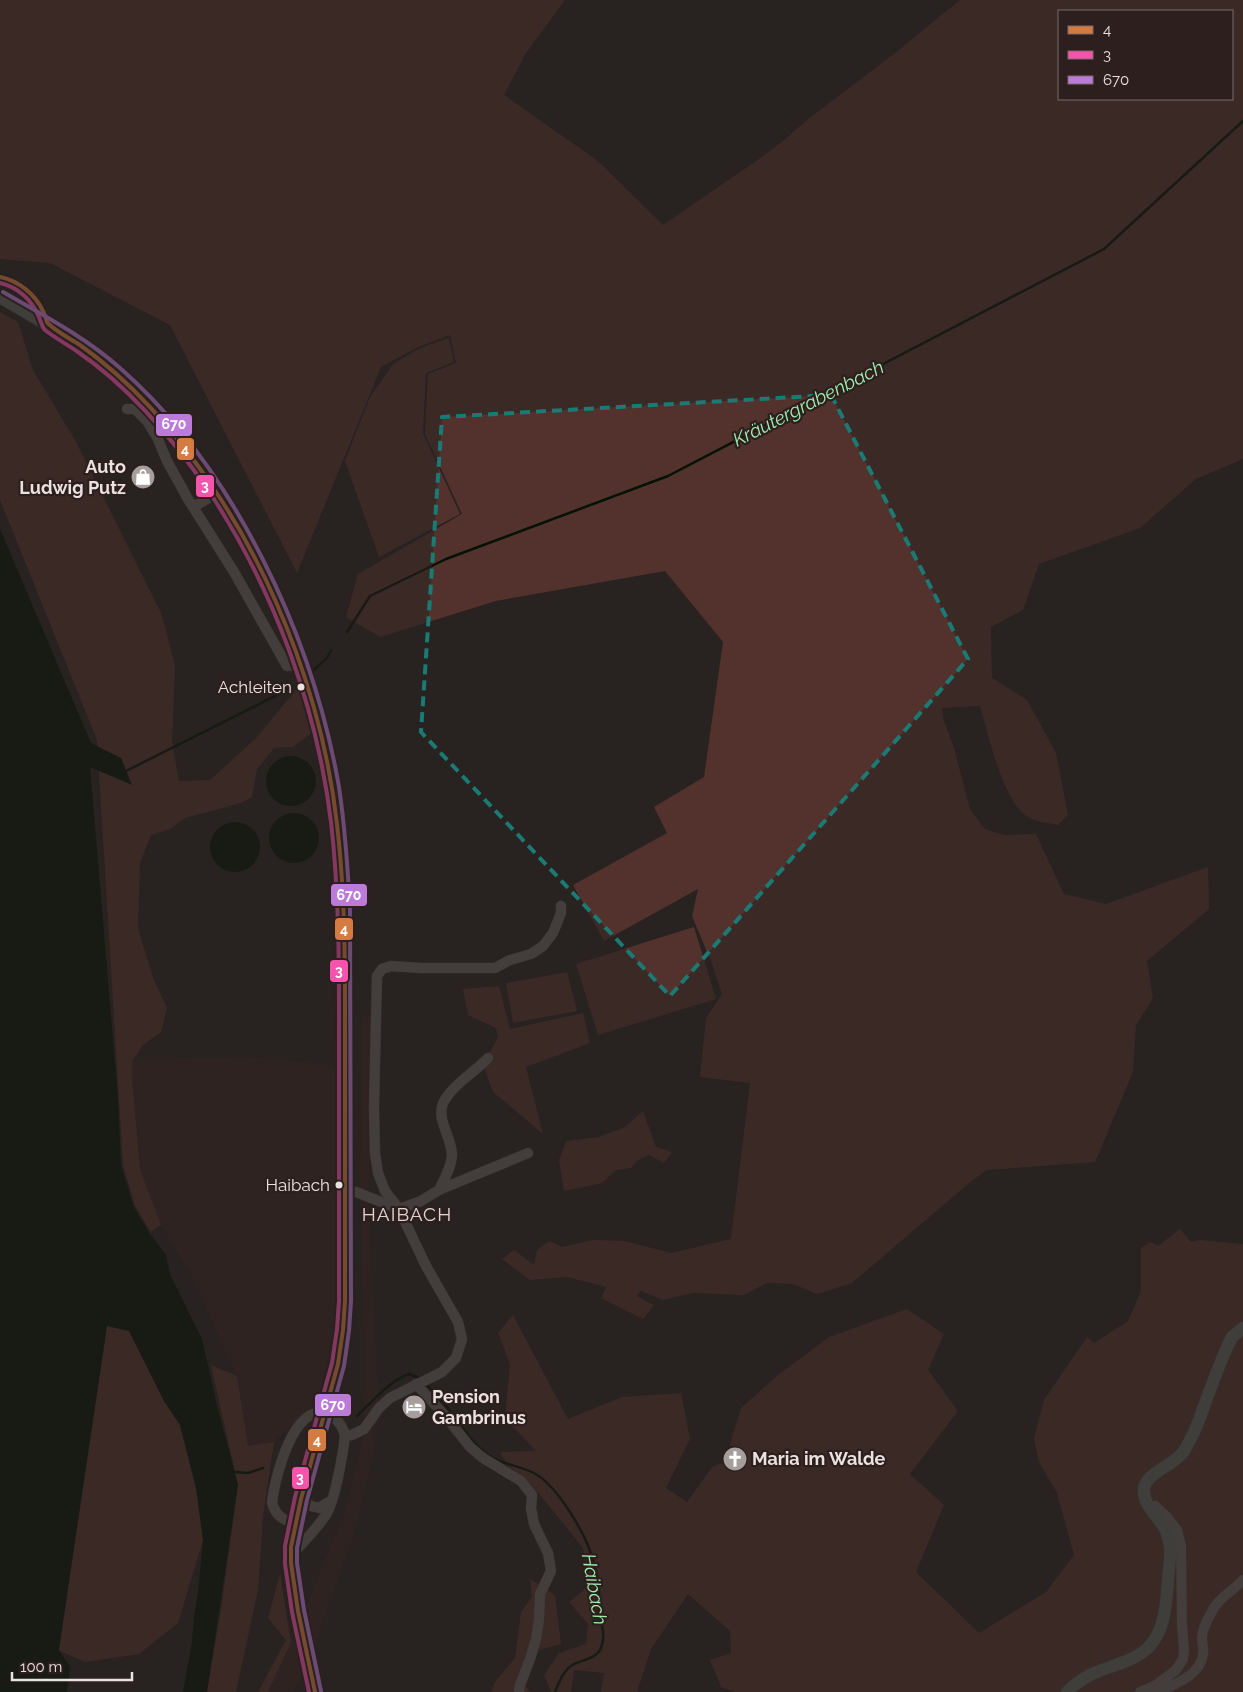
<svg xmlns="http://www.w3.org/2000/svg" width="1243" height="1692" viewBox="0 0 1243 1692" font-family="Raleway,sans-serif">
<rect width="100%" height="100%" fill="#282220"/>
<path fill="#382523" d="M362 1017H376L371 1054 369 1218 378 1396 375 1446 354 1533 304 1675 293 1692H268L291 1642 346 1509 364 1433 365 1342 360 1194Z
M245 1057 335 1065 336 1188 335 1330 320 1391 308 1411 274 1442 248 1446 237 1376 193 1278 161 1225 140 1170 132 1077V1061L153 1059Z"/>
<path fill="#53322e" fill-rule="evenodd" d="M0 0H565L526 53 504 95 598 161 663 225 759 159 783 141 807 120 895 53 960 0H1243V459L1196 479 1140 528 1039 564 1023 610 991 627 992 678 1027 700 1056 753 1068 815 1058 825C1048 823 1033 822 1025 815 1001 795 989 736 980 706L942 708 943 718 954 748 970 809 985 829 1004 835 1036 834 1064 894 1106 904 1208 867 1209 909 1147 961 1153 998 1136 1025 1133 1072 1095 1162 987 1170 969 1183 852 1283 817 1294 793 1284 767 1283 744 1295 693 1293 663 1300 641 1291 637 1296 654 1305 643 1319 601 1298 606 1287 567 1277 530 1280 502 1259 514 1250 534 1265 537 1250 549 1241 562 1247 593 1240 624 1241 671 1253 731 1239 750 1083 700 1077 706 1018 722 994 713 966 692 916 698 889 604 941 573 885 667 833 654 807 704 777 723 642 665 571 496 601 380 637 346 617 358 574 462 514 425 434 428 374 456 363 450 335 418 347 381 367 297 573 170 325 50 263 0 259ZM1059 11H1232V99H1059Z
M0 312 18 322 33 370 76 442 161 613 175 665 172 743 179 781 210 780 256 738 299 686 314 731 293 747 274 748 257 769 252 797 241 803 185 818 170 829 151 835 140 863 138 928 153 978 167 1008 161 1032 144 1044 132 1061V1077L140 1170 161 1225 151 1232 135 1206 123 1164 97 740 0 500Z
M449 338 454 362 426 373 423 433 460 514 379 557 345 461 370 397 393 364 420 348Z
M694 927 716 999 598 1035 576 964Z
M567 972 577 1011 513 1023 506 983Z
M499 986 510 1029 583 1013 590 1043 526 1067 543 1134 493 1092 483 1065 498 1037 496 1028 468 1015 463 989Z
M643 1111 656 1147 672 1152 664 1163 649 1155 638 1160 631 1168 616 1170 602 1183 564 1191 559 1160 566 1141 599 1137 625 1127Z
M1180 1229 1191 1242 1199 1240 1243 1244V1692H736L721 1687 710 1660 731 1653 730 1631 688 1594 651 1649 637 1692H601L604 1673 574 1670 571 1692H551L544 1675 559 1653 586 1644 588 1624 569 1602 590 1585 583 1548 541 1496 522 1475 508 1466 500 1452 536 1451 505 1418 510 1364 498 1333 513 1315 568 1419 622 1397 681 1393 690 1439 666 1488 687 1502 713 1466 741 1458 730 1444 741 1408 778 1375 829 1337 907 1309 944 1334 928 1370 958 1411 910 1474 944 1505 916 1572 979 1633 1046 1592 1074 1555 1057 1493 1039 1462 1034 1438 1044 1400 1087 1337 1094 1343 1128 1321 1141 1291V1248L1150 1242 1158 1246Z
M107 1326 129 1331 164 1401 180 1425 196 1488 203 1540 178 1623 139 1654 85 1662 58 1650Z
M211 1365 237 1376 248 1446 274 1442 263 1516 258 1590 236 1692H207L222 1603 238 1485Z
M280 1574 291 1642 268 1692H258L286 1640 268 1618Z
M530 1579 555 1595 561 1644 539 1650 525 1685 530 1692H492L494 1683 515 1658 521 1612 532 1597Z"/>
<path fill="#041304" d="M0 529 91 743 121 758 132 785 90 767 118 1098 121 1165 134 1207 150 1234 166 1255 170 1274 202 1339 217 1405 238 1485 207 1692H183L192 1642 194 1616 198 1593 203 1540 196 1488 180 1425 164 1401 129 1331 107 1326 59 1650 70 1667 67 1692H0Z
M266 781a25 25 0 1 1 50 0a25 25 0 1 1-50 0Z
M269 838a25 25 0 1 1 50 0a25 25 0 1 1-50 0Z
M210 847a25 25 0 1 1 50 0a25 25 0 1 1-50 0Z"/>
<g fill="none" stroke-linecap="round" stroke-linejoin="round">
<path stroke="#041304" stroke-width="2.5" d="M347 632 370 596 446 559 668 476 1104 249 1243 121
M314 670 327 658 331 651
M126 771 291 688
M425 1383C432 1391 439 1398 446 1406 459 1422 470 1442 488 1455 501 1464 520 1466 534 1473 558 1486 588 1537 594 1564 597 1573 599 1584 599 1594 599 1597 598 1601 598 1605 599 1620 608 1634 600 1650 595 1659 582 1660 574 1664 564 1669 559 1682 555 1692
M357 1416C372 1402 389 1381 409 1374L422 1379
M235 1472 248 1473 263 1468"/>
<defs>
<path id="minor" d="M127 409H135L147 421 157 437 167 461 188 499 234 572 287 666 300 665
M193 507 218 493
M439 1190C444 1180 452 1166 452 1154 451 1135 433 1116 446 1098 456 1082 475 1072 488 1058
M345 1191 356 1192 399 1209 421 1201 439 1190 528 1153
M416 1384 447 1418 470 1447 483 1458 521 1481 532 1495 531 1508 534 1524 548 1553 551 1571 540 1594 539 1620 536 1639 530 1659 520 1685 519 1692
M345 1436 352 1435 364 1429 379 1408 390 1398 442 1372 456 1358 462 1339 458 1322 426 1266 399 1209 385 1191 378 1173 375 1153 374 1106 377 976 382 969 391 966 421 968H495L510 960 531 954 543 946 553 933 561 913V906
M301 1499 311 1506 319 1508 332 1500
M291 1556C303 1542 317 1529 327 1513 335 1499 343 1454 345 1436 343 1427 338 1419 329 1415 294 1398 274 1481 272 1503 276 1516 282 1519 295 1524
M1140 1692 1156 1685 1176 1670 1183 1659 1184 1651 1182 1625 1181 1546 1177 1530 1167 1517 1155 1506 1151 1509
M1158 1692C1175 1684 1201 1675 1203 1654 1204 1649 1202 1643 1202 1638 1202 1630 1207 1620 1211 1613 1218 1598 1232 1592 1243 1580"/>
<path id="major" d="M0 297C41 321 83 343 118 375 176 426 218 488 253 556 303 655 335 764 343 876 348 942 346 1008 345 1074 345 1150 345 1225 345 1301 343 1332 339 1362 330 1392
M315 1692 298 1611 291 1556 295 1524 319 1432
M1067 1692C1090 1669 1106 1671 1133 1658 1164 1644 1166 1610 1168 1580 1169 1569 1171 1557 1170 1546 1169 1541 1168 1536 1166 1531 1160 1517 1142 1506 1144 1488 1147 1472 1175 1465 1184 1451 1193 1437 1199 1421 1204 1406 1212 1385 1219 1365 1228 1345L1232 1337 1243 1328"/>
</defs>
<use href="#minor" stroke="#443f3d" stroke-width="11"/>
<use href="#major" stroke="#443f3d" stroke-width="14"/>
<use href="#minor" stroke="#645e5d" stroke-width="10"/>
<use href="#major" stroke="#5d615b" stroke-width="12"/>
<defs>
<path id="major-bridge" d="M319 1432 330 1392"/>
</defs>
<use href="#major-bridge" stroke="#443f3d" stroke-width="14" stroke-linecap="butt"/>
<use href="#major-bridge" stroke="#5d615b" stroke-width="12"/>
<defs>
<path id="bus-1" d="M0 277C19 281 35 294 43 311 45 315 46 319 47 322 52 329 72 340 80 345 135 384 179 436 216 492 280 588 324 709 337 824 346 900 345 977 345 1054 345 1136 345 1219 345 1301L343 1330 338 1364 301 1499 291 1547V1563L298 1611 315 1692"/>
<path id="bus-2" d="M0 283C17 287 31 299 38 315 41 320 41 326 45 330 55 338 68 345 78 352 132 389 174 440 210 493 274 590 317 707 331 822 340 900 339 978 339 1056 339 1137 339 1219 339 1301L337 1329 332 1363 295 1497 285 1546V1564L292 1612 309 1692"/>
<path id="bus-3" d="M3 292C43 315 85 337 120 368 235 469 313 638 339 787 345 828 348 870 350 911L351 1301 349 1331 344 1366 307 1500 297 1548V1563L304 1610 321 1691"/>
</defs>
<use href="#bus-1" stroke="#2c1f1d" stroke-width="8"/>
<use href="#bus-2" stroke="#2c1f1d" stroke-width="8"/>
<use href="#bus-3" stroke="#2c1f1d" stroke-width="8"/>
<use href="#bus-1" stroke="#d47b42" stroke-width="4"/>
<use href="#bus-2" stroke="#f653ac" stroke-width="4"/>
<use href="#bus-3" stroke="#bd7bd9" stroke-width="4"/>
</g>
<path d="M0 0H1243V1692H0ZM831 395 968 659 670 996 421 732 442 417Z" fill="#282220" fill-opacity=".55" fill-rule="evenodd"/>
<path fill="none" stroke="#1a7b74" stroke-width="4" stroke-dasharray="10 6" stroke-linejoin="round" d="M831 395 968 659 670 996 421 732 442 417Z"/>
<defs>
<symbol id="shop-disc" viewBox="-11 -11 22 22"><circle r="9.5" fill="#a69e9d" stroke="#2c1f1d"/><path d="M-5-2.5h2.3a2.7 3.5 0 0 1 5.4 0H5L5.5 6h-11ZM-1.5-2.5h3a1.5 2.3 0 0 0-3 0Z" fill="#fff"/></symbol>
<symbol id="hotel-disc" viewBox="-11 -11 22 22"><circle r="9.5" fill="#a69e9d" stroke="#2c1f1d"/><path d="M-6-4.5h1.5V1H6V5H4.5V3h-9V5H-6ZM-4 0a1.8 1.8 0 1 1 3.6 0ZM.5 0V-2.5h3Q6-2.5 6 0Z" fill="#fff"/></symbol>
<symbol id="church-disc" viewBox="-11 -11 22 22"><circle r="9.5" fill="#a69e9d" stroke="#2c1f1d"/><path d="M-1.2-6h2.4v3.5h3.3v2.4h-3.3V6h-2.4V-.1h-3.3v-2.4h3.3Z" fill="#fff"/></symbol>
</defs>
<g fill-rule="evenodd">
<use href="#shop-disc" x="129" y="463" width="28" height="28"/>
<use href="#hotel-disc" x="400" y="1393" width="28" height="28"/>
<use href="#church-disc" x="721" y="1445" width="28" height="28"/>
</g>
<g fill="#eae1e0" stroke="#2c1f1d" stroke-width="2">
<circle cx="301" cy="687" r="4.5"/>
<circle cx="339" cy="1185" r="4.5"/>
</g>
<g text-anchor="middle" stroke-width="4.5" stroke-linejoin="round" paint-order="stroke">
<g font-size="17" fill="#eae1e0" stroke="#2c1f1d" text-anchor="end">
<text x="292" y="693">Achleiten</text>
<text x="330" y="1191">Haibach</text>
</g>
<g font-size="18" font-weight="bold" fill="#eae1e0" stroke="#2c1f1d" text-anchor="start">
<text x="126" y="473" text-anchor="end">Auto<tspan x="126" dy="21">Ludwig Putz</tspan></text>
<text x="432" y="1403">Pension<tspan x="432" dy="21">Gambrinus</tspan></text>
<text x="752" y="1465">Maria im Walde</text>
</g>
<g font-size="19" font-style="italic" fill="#9feeae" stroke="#2c1f1d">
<text transform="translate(808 403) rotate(-27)" y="7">Kräutergrabenbach</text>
<text transform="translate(595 1589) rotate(80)" y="7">Haibach</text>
</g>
<g font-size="19" letter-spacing="1" fill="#e5d3d1" stroke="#2c1f1d">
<text x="407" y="1221">HAIBACH</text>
</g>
</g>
<g stroke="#2c1f1d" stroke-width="2">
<rect x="155" y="413" width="38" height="24" rx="5" fill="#bd7bd9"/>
<rect x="176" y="437" width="19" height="24" rx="5" fill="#d47b42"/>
<rect x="195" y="474" width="20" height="24" rx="5" fill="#f653ac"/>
<rect x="330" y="883" width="38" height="24" rx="5" fill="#bd7bd9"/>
<rect x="334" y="917" width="20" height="24" rx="5" fill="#d47b42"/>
<rect x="329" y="959" width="20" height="24" rx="5" fill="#f653ac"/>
<rect x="314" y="1393" width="38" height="24" rx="5" fill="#bd7bd9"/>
<rect x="307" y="1428" width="20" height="24" rx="5" fill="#d47b42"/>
<rect x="291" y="1466" width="19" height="24" rx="5" fill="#f653ac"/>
</g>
<g font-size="14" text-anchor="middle" font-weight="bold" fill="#fff">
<text x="174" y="429">670</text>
<text x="185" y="454">4</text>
<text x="205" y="491">3</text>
<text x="349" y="900">670</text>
<text x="344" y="934">4</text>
<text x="339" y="976">3</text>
<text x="333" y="1410">670</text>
<text x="317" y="1445">4</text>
<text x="300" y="1483">3</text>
</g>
<rect x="1058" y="10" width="175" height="90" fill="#2c1f1d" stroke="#786d6b"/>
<rect x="1068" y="26" width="25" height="8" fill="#d47b42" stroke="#786d6b"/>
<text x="1103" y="35" font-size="15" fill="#eae1e0">4</text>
<rect x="1068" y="51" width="25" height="8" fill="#f653ac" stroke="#786d6b"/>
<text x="1103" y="60" font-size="15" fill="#eae1e0">3</text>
<rect x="1068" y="76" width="25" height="8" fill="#bd7bd9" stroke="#786d6b"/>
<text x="1103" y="85" font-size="15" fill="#eae1e0">670</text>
<path d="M12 1672v8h120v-8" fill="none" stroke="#eae1e0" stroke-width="2.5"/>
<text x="20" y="1672" font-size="15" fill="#eae1e0" stroke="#2c1f1d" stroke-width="4" paint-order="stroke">100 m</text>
</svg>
